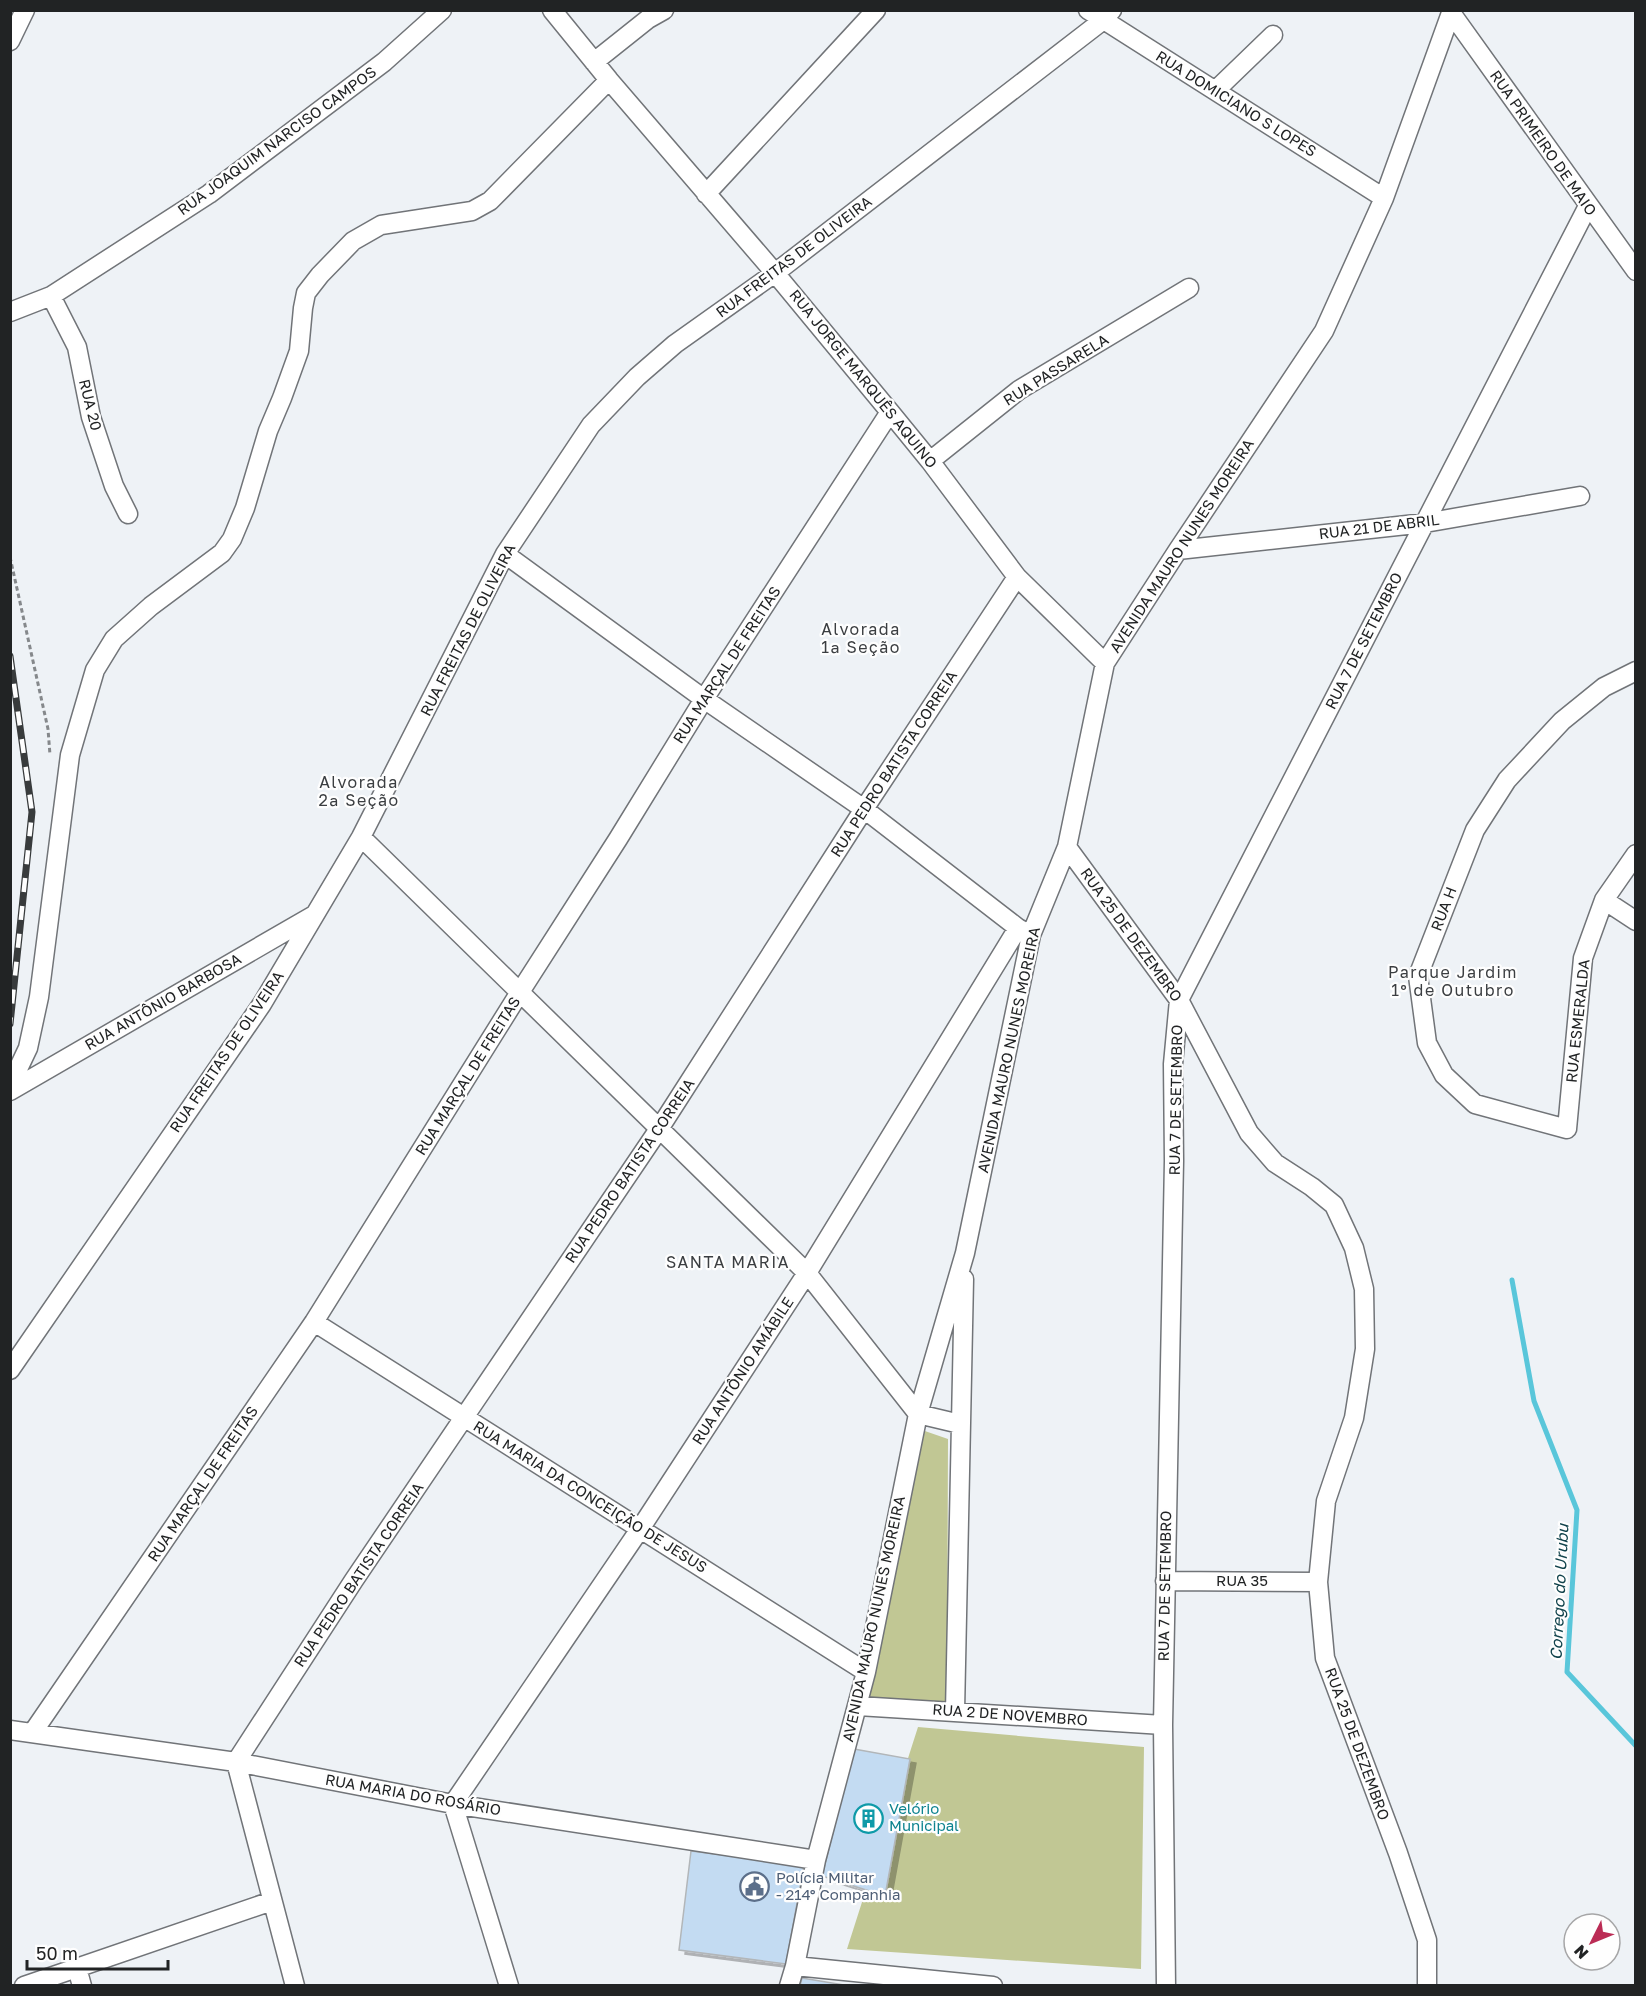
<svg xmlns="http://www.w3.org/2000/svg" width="1646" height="1996" viewBox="0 0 1646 1996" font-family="'Golos Text',sans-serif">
<defs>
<filter id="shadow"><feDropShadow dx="6" dy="4" stdDeviation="0" flood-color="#0004"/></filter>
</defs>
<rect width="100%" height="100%" fill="#eef2f6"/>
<path fill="#c1c794" d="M922 1430 948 1439 947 1705 866 1700Z
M918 1727 1144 1747 1141 1969 847 1949Z"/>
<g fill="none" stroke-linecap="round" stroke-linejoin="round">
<path stroke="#59c6da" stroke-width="5" d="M1512 1280 1534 1401 1577 1510 1567 1672 1636 1746"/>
</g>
<path fill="#c3dbf2" stroke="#b2b6b9" stroke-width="1.5" filter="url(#shadow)" d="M854 1749 910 1759 885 1896 822 1876Z
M691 1851 804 1865 786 1964 679 1950Z
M802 1978 850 1986H800Z"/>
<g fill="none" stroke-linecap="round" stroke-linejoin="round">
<defs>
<path id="minor" d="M552 10 609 80 775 273 890 412 930 461 1017 577 1105 663
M1088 10 1384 198
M1452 14 1636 271
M10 41 25 10
M594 62 648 19 664 10
M1216 90 1273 35
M706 194 876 10
M51 296 77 347 91 417 114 486 128 514
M10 312 51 296 209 194 384 62 442 10
M930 461 1019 390 1189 288
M1178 550 1425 523 1580 496
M505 554 704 699 864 809 1018 928 1027 933
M1636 671 1604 687 1562 721 1507 780 1475 830 1418 976 1427 1043 1444 1075 1475 1104 1567 1129 1583 958 1604 900 1636 854
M361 837 807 1273 918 1414 960 1424
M1067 847 1179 1000 1249 1133 1275 1163 1312 1187 1334 1205 1354 1248 1364 1289 1365 1349 1354 1418 1326 1501 1318 1582 1325 1658 1398 1853 1427 1940V1986
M1604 900 1636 921
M10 1086 28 1048 39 997 70 755 95 670 114 639 151 606 222 553 232 539 245 508 268 431 282 398 299 351 303 308 306 293 320 275 353 241 381 225 472 211 490 201 609 80
M10 1091 314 915
M314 1322 866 1672
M10 1370 262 1004 361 837 505 554 591 425 637 377 675 344 775 273 1102 21 1112 10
M1165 1581 1318 1582
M858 1706 1163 1725
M955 1712 964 1279
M10 1730 236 1762 453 1804 816 1860
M33 1732 314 1322 520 992 618 839 704 699 890 412
M795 1966 993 1986
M77 1968 82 1986
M24 1986 272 1901
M295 1986 236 1762 354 1580 659 1129 864 809 1017 577
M509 1986 453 1804 640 1529 807 1273 1018 928
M789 1986 795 1966 816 1860 866 1672 918 1414 965 1253 1031 935 1067 847 1105 663 1178 550 1324 331 1384 198 1452 10
M1166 1986 1163 1725 1174 1161 1173 1064 1179 1000 1588 206"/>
</defs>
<use href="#minor" stroke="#717478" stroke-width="21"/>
<path stroke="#85888b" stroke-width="3" stroke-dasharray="4.5 3" stroke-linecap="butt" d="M10 557 48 729 50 755"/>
<use href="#minor" stroke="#fff" stroke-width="18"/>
<defs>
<path id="rail" d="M10 656 32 812 10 1024"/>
</defs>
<use href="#rail" stroke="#383b3c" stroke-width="7"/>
<use href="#rail" stroke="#fefefe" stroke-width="4.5" stroke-dasharray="14" stroke-linecap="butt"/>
</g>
<defs>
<symbol id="building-ring" viewBox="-11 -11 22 22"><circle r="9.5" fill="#fefefe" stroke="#0f9aa8" stroke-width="1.5"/><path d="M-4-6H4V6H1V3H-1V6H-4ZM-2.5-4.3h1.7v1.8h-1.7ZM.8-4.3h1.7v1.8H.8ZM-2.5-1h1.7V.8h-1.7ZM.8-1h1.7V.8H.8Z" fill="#0f9aa8"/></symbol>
<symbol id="civic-ring" viewBox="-11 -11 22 22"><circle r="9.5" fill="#fefefe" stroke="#5c6f8a" stroke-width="1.5"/><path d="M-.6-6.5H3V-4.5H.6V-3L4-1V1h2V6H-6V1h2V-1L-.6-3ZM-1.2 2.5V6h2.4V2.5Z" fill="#5c6f8a"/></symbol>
</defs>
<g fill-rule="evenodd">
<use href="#building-ring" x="852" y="1802" width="33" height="33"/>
<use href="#civic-ring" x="738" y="1870" width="33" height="33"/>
</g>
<g text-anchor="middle" stroke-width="4.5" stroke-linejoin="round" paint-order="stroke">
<g font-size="15" fill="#212324" stroke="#fefefe">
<text transform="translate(1236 104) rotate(32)" y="5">RUA DOMICIANO S LOPES</text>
<text transform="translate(277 141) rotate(-36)" y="5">RUA JOAQUIM NARCISO CAMPOS</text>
<text transform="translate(1543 143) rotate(55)" y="5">RUA PRIMEIRO DE MAIO</text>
<text transform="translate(794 257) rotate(-37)" y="5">RUA FREITAS DE OLIVEIRA</text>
<text transform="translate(1056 370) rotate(-32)" y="5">RUA PASSARELA</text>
<text transform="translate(863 379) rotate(51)" y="5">RUA JORGE MARQUÊS AQUINO</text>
<text transform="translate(90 405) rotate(76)" y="5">RUA 20</text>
<text transform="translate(1379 527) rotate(-7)" y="5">RUA 21 DE ABRIL</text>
<text transform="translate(1182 546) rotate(-57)" y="5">AVENIDA MAURO NUNES MOREIRA</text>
<text transform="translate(468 630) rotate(-63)" y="5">RUA FREITAS DE OLIVEIRA</text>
<text transform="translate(1364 641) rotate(-63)" y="5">RUA 7 DE SETEMBRO</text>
<text transform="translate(727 665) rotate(-57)" y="5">RUA MARÇAL DE FREITAS</text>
<text transform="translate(894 764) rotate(-57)" y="5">RUA PEDRO BATISTA CORREIA</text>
<text transform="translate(1444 909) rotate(-69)" y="5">RUA H</text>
<text transform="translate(1131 935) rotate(54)" y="5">RUA 25 DE DEZEMBRO</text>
<text transform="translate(163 1002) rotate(-30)" y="5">RUA ANTÔNIO BARBOSA</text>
<text transform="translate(1578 1021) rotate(-84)" y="5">RUA ESMERALDA</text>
<text transform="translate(1009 1050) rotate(-78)" y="5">AVENIDA MAURO NUNES MOREIRA</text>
<text transform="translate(227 1052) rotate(-56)" y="5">RUA FREITAS DE OLIVEIRA</text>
<text transform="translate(468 1076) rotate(-58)" y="5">RUA MARÇAL DE FREITAS</text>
<text transform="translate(1176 1100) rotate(-89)" y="5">RUA 7 DE SETEMBRO</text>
<text transform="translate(630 1171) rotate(-56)" y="5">RUA PEDRO BATISTA CORREIA</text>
<text transform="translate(743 1371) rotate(-57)" y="5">RUA ANTÔNIO AMÁBILE</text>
<text transform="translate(203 1484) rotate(-56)" y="5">RUA MARÇAL DE FREITAS</text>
<text transform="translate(590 1497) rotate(32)" y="5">RUA MARIA DA CONCEIÇÃO DE JESUS</text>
<text transform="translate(359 1575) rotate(-56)" y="5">RUA PEDRO BATISTA CORREIA</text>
<text x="1242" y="1586">RUA 35</text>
<text transform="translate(1165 1586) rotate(-89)" y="5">RUA 7 DE SETEMBRO</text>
<text transform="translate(874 1619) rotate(-78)" y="5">AVENIDA MAURO NUNES MOREIRA</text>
<text transform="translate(1010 1715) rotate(4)" y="5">RUA 2 DE NOVEMBRO</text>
<text transform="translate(1357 1744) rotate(70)" y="5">RUA 25 DE DEZEMBRO</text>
<text transform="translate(413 1795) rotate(10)" y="5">RUA MARIA DO ROSÁRIO</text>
</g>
<g font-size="15" fill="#0d838f" stroke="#fefefe" text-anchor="start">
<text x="889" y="1814">Velório<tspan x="889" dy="17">Municipal</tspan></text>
</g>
<g font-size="15" fill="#4e5e75" stroke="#fefefe" text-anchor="start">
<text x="776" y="1883">Polícia Militar<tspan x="776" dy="17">- 214° Companhia</tspan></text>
</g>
<g font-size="16" letter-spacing="1.5" fill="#3b3e41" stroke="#fefefe">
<text x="861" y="635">Alvorada<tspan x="861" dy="18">1ª Seção</tspan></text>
<text x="359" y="788">Alvorada<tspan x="359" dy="18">2ª Seção</tspan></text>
<text x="1453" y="978">Parque Jardim<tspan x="1453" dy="18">1º de Outubro</tspan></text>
<text x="728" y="1268">SANTA MARIA</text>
</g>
<g font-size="16" font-style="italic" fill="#11434c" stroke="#fefefe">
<text transform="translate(1559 1592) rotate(-87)" y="6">Corrego do Urubu</text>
</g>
</g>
<rect width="1646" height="1996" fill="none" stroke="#212324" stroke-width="24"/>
<g transform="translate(1592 1942) rotate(227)"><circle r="28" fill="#fefefe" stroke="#a6a6a7" stroke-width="1.5"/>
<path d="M0-4.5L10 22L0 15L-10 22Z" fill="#bb2c55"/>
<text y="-9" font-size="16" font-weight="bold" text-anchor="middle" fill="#212324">N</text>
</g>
<path d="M27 1960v9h141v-9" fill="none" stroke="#212324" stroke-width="3"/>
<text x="36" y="1960" font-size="18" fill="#212324" stroke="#fefefe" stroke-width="4.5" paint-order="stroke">50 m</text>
</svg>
